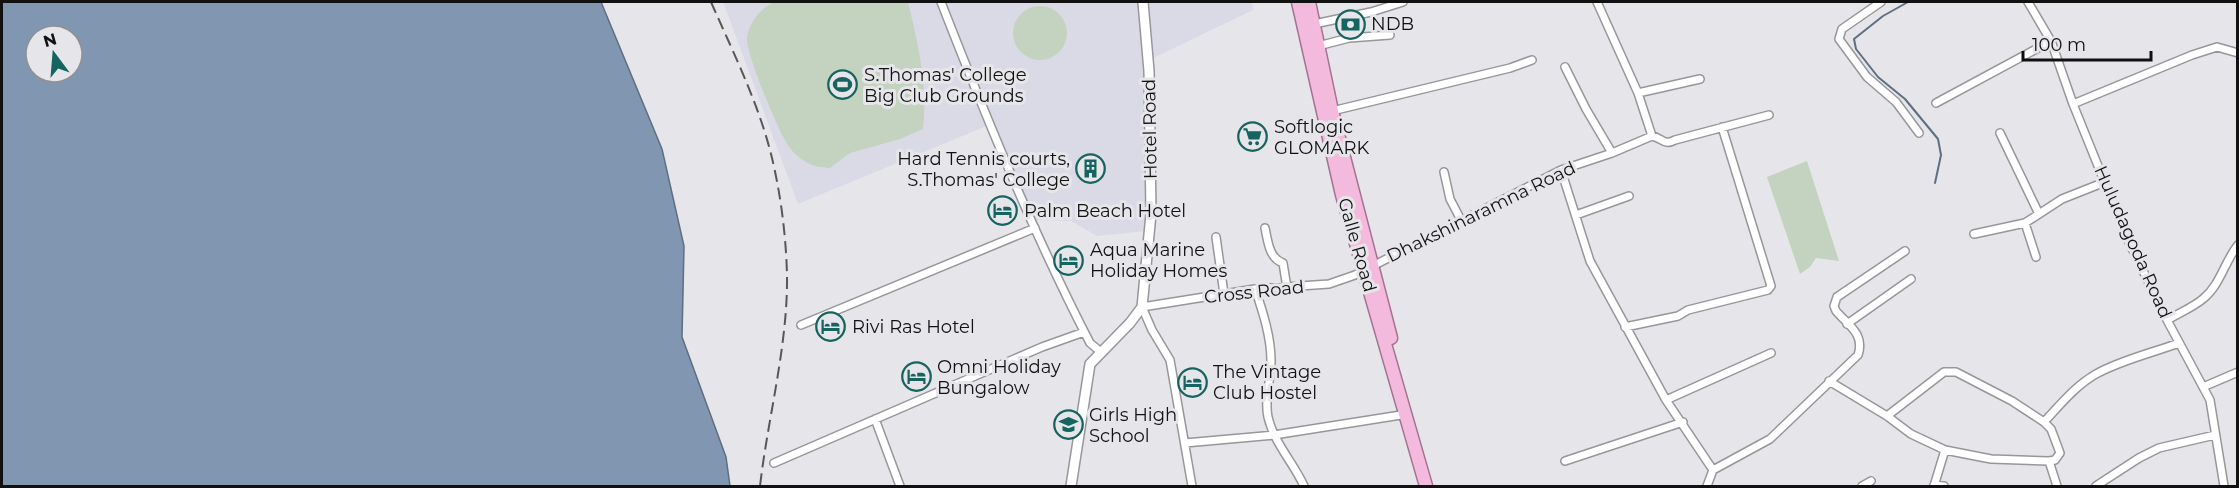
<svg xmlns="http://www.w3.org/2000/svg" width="2239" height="488" viewBox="0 0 2239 488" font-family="Montserrat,sans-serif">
<rect width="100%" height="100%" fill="#e6e6ea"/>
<path fill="#d9dae5" d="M723 2H1252L1253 10 1145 62 1146 231 1097 236 1071 221 1032 220 989 125 798 204Z"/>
<path fill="#c4d2c0" d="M774 2H908C918 44 928 85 923 129L900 139 850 153 830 168C823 167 814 167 808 163 802 160 794 154 790 148 780 136 745 52 747 37 750 21 760 9 774 2Z
M1013 33a27 27 0 1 1 54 0a27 27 0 1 1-54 0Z
M1807 161 1839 261 1816 258 1810 267 1800 274 1767 177Z"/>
<path fill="#8196b0" stroke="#5f6e81" stroke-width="1.5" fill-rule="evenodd" d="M2 2H601L662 149 684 246 682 337 726 457 730 486H2ZM36 36H72V72H36Z"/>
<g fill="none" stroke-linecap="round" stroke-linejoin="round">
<path stroke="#5f6e81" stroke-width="2" d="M1908 2 1883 16 1854 39 1856 49 1878 77 1905 99 1938 139 1941 155 1935 183"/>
<defs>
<path id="minor" d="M941 2C986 117 1033 233 1090 343L1101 352
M1597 2 1638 93 1652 136
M1881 2 1842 29 1839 39 1867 77 1896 102 1919 133
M2028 2 2051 41 2073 104 2128 240 2167 320 2210 400 2224 486
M1314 24 1371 12 1403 2
M1318 46 1349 38 1390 35
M1565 67 1586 109 1612 153
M1638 93 1700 79
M1936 103 2051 41
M2073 104 2192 55 2217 47 2238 53
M1332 111 1510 68 1532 60
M2000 133 2039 214
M1561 170 1590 261 1666 400 1713 470
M1444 172 1450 199 1461 220
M1576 215 1629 196
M2025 223 2036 257
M1265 228C1268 242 1269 258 1283 263L1287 288
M1974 234 2025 223 2062 199 2105 182
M1216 237 1224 294
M1255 289C1263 312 1271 337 1271 361 1271 380 1264 399 1268 417 1274 443 1293 462 1304 486
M2167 320C2179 313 2194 307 2204 298 2220 285 2225 261 2238 245
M1847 324 1911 279
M801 325 1035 228
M1625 327 1678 316 1688 310 1768 290 1771 286 1722 127
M1829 381 1887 416 1911 434 1945 450 1991 459 2049 461 2055 460 2060 453 2051 429 2044 422 2012 401 1956 372H1944L1887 416
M2203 387 2238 372
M1666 400 1771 353
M875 419 900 486
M2044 422C2060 405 2075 386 2096 374 2121 360 2152 353 2179 343
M1185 443 1274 435 1401 415
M1565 461 1683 422
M2049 461 2057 486
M774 463 1042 347 1084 332
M1934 485 1944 486
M1192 486 1170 360 1152 330 1142 307 1255 289 1329 284 1355 275 1561 170 1612 153 1652 136C1662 138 1664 146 1675 140L1769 115
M1707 486 1713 470 1770 439 1858 355C1865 334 1849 326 1836 311L1834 306 1837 297 1905 251
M1862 486 1871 481
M1934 486 1945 450
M2096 486 2139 458 2159 448 2215 435"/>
<path id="tertiary" d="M1071 486 1090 364 1130 323 1142 307 1151 214 1149 71 1143 2"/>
<path id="trunk" d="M1298 2 1342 195 1426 486
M1309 2 1332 111 1391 338"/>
</defs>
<use href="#minor" stroke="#97979b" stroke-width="10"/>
<use href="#tertiary" stroke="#97979b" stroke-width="12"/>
<use href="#trunk" stroke="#a37391" stroke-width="15"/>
<use href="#minor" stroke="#fff" stroke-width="7"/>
<use href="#tertiary" stroke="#fff" stroke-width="9"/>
<use href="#trunk" stroke="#f4bade" stroke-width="12"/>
<path stroke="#575759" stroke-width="2" stroke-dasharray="12 6" stroke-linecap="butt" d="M711 2C733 52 759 104 772 158 781 196 786 236 787 275 788 345 768 417 760 486"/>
</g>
<defs>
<symbol id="bank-ring" viewBox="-11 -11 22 22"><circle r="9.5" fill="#e6e6ea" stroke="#166460" stroke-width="1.5"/><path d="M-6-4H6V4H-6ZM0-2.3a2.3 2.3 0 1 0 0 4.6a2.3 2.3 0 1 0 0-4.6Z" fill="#166460"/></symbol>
<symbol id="stadium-ring" viewBox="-11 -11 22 22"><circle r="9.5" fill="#e6e6ea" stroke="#166460" stroke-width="1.5"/><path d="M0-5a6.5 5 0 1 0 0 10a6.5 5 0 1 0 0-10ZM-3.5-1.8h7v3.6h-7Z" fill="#166460"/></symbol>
<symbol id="supermarket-ring" viewBox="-11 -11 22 22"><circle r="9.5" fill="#e6e6ea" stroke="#166460" stroke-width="1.5"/><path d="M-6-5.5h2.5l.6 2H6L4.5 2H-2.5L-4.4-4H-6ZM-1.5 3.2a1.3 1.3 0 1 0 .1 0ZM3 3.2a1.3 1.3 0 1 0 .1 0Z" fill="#166460"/></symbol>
<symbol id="building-ring" viewBox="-11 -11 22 22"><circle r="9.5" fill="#e6e6ea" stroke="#166460" stroke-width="1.5"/><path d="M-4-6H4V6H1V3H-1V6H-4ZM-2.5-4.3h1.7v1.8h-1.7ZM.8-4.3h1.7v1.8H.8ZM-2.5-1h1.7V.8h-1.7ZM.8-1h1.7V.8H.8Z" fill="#166460"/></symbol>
<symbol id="hotel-ring" viewBox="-11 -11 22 22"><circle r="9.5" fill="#e6e6ea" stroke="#166460" stroke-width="1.5"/><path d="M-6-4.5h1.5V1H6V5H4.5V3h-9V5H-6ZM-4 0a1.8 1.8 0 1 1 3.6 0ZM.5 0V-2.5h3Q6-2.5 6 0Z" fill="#166460"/></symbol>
<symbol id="school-ring" viewBox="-11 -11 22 22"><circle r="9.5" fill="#e6e6ea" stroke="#166460" stroke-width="1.5"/><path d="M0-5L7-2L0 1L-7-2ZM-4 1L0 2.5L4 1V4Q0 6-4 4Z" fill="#166460"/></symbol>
</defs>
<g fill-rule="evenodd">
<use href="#bank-ring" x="1334" y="8" width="33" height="33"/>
<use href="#stadium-ring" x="826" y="68" width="33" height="33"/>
<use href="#supermarket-ring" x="1236" y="120" width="33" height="33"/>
<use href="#building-ring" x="1074" y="152" width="33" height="33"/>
<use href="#hotel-ring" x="986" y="194" width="33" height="33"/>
<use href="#hotel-ring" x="1052" y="244" width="33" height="33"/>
<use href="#hotel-ring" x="814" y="310" width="33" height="33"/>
<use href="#hotel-ring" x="900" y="360" width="33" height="33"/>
<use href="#hotel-ring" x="1176" y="366" width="33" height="33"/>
<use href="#school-ring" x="1052" y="408" width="33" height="33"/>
</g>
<g text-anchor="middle" stroke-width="6" stroke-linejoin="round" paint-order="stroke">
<g font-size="18" fill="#111112" stroke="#e6e6ea" text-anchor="start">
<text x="1371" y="30">NDB</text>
<text x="864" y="81">S.Thomas' College<tspan x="864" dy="21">Big Club Grounds</tspan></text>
<text x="1274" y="133">Softlogic<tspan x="1274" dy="21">GLOMARK</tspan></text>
<text x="1070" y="165" text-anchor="end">Hard Tennis courts,<tspan x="1070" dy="21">S.Thomas' College</tspan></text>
<text x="1024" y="217">Palm Beach Hotel</text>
<text x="1090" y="256">Aqua Marine<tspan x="1090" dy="21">Holiday Homes</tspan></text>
<text x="852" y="333">Rivi Ras Hotel</text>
<text x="937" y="373">Omni Holiday<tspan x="937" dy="21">Bungalow</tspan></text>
<text x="1213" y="378">The Vintage<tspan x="1213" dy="21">Club Hostel</tspan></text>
<text x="1089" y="421">Girls High<tspan x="1089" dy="21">School</tspan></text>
</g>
<g font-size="18" fill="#111112" stroke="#e6e6ea">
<text transform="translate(1150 129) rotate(-91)" y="6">Hotel Road</text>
<text transform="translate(1481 212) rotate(-26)" y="6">Dhakshinaramna Road</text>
<text transform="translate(2133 242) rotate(66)" y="6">Huludagoda Road</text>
<text transform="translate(1357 245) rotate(74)" y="6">Galle Road</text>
<text transform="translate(1254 292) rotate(-6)" y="6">Cross Road</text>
</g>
</g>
<rect width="2239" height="488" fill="none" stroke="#111112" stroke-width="6"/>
<g transform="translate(54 54) rotate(344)"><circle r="28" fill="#e6e6ea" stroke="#919194" stroke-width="1.5"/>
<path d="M0-4.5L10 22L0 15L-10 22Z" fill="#166460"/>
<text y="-9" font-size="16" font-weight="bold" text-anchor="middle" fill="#111112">N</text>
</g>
<path d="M2023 51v9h128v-9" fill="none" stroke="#111112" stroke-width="3"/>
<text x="2032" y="51" font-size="18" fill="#111112" stroke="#e6e6ea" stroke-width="4.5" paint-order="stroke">100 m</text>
</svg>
